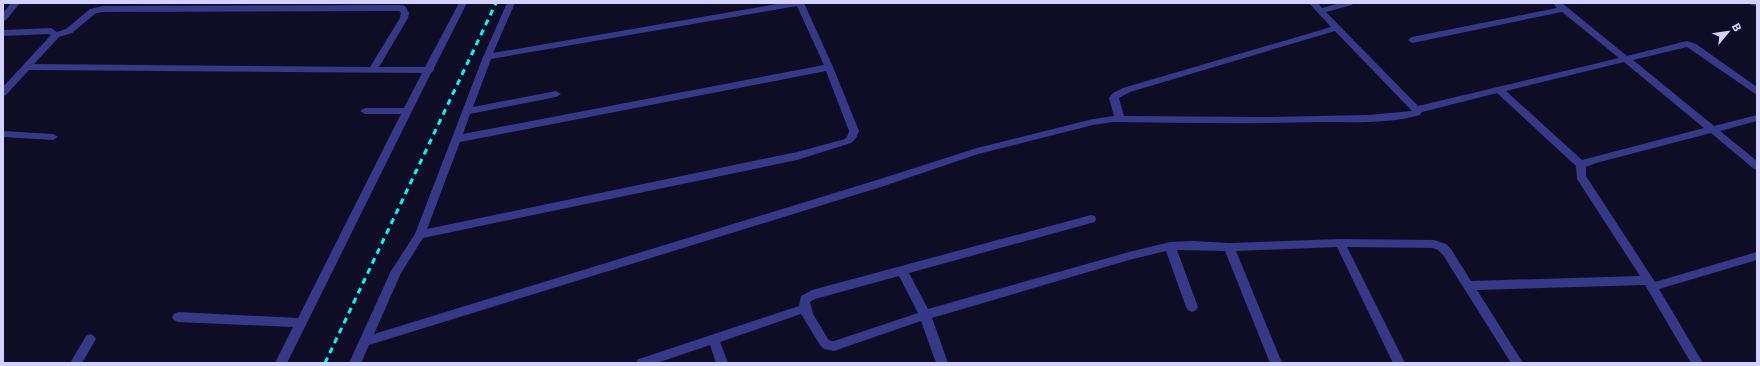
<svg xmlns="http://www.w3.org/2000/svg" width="1760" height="366" viewBox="0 0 1760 366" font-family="Commissioner,sans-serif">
<rect width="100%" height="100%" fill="#0f0d25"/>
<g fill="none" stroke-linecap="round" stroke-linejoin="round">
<path fill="#353987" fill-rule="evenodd" d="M11 3H20L6 20 3 21V13Z
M459 3H467L434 68V70L431 73 412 111 287 363H275L293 327 178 322 174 320 172 317 174 314 178 312 298 318 401 114H365L360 111 365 108H404L422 73 29 70 6 95 3 96V87L51 35 49 34 3 36V30L51 28 57 32 66 29 90 9 103 6 402 5 405 6 409 13 408 18 379 67H425ZM399 11 401 13 400 18 370 67 34 64 59 37 72 33 96 13 103 12Z
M507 3H515L493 53 783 3H804L833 67 859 131 856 138 851 143 797 160 423 238 401 273 374 334 877 180 977 148 1093 119 1114 116 1109 98 1113 93 1123 88 1331 27 1309 3H1318L1322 8 1340 3H1353L1352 5 1326 12 1418 106 1619 58 1562 12 1412 43 1408 40 1412 37 1557 8 1553 3H1562L1627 56 1687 41 1696 44 1757 87V95L1687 47 1633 60 1714 126 1757 115V121L1720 131 1757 161V170L1754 169 1711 133 1596 163 1586 167V176L1655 282 1757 252V260L1659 289 1703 363H1691L1645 285 1477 290 1523 363H1511L1443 255 1438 250 1433 248 1347 247 1405 363H1393L1337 247 1236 251 1282 363H1270L1225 251 1177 250 1198 307 1196 310 1192 312 1188 310 1186 307 1166 251 1129 260 932 318 948 363H936L921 321 834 351 824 349 820 345 801 314 720 342 728 363H716L710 345 657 363H636L638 359 642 358 799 306 801 296 812 290 1091 215 1095 216 1096 219 1095 222 909 273 928 309 1129 252 1170 242 1193 241 1229 243 1340 239 1434 240 1446 244 1451 249 1471 281 1640 276 1577 179 1576 166 1497 93 1422 112 1420 115C1389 124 1353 122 1320 122 1251 124 1182 123 1113 122L1093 125 978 154 884 186 369 345 361 363H349L391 271 415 234 483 57ZM797 6 824 65 463 134 470 114 556 97 561 94 556 91 473 107 491 59ZM1335 31 1412 111 1368 115 1264 117 1124 116 1119 98 1130 92ZM1624 62 1704 128 1582 160 1506 91ZM826 71 849 131 848 135 845 139 797 152 427 229 460 142ZM899 276 918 313 834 341H831L828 339 813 314 810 302 815 299Z
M1750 3H1757V6L1751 5Z
M3 131 53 134 58 137 53 140 3 137Z
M90 334 94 336 96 339 82 363H70L86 336Z"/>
<path stroke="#00f9fc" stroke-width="3" stroke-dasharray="6 5" stroke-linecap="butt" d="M325 363 496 3"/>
</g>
<rect width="1760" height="366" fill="none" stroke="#d2d1ff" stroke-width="8"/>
<g transform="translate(1728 32) rotate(61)" stroke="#0f0d25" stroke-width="3" paint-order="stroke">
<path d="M0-3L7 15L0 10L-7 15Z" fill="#d2d1ff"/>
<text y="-6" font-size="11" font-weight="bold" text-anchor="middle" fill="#d2d1ff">B</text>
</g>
</svg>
